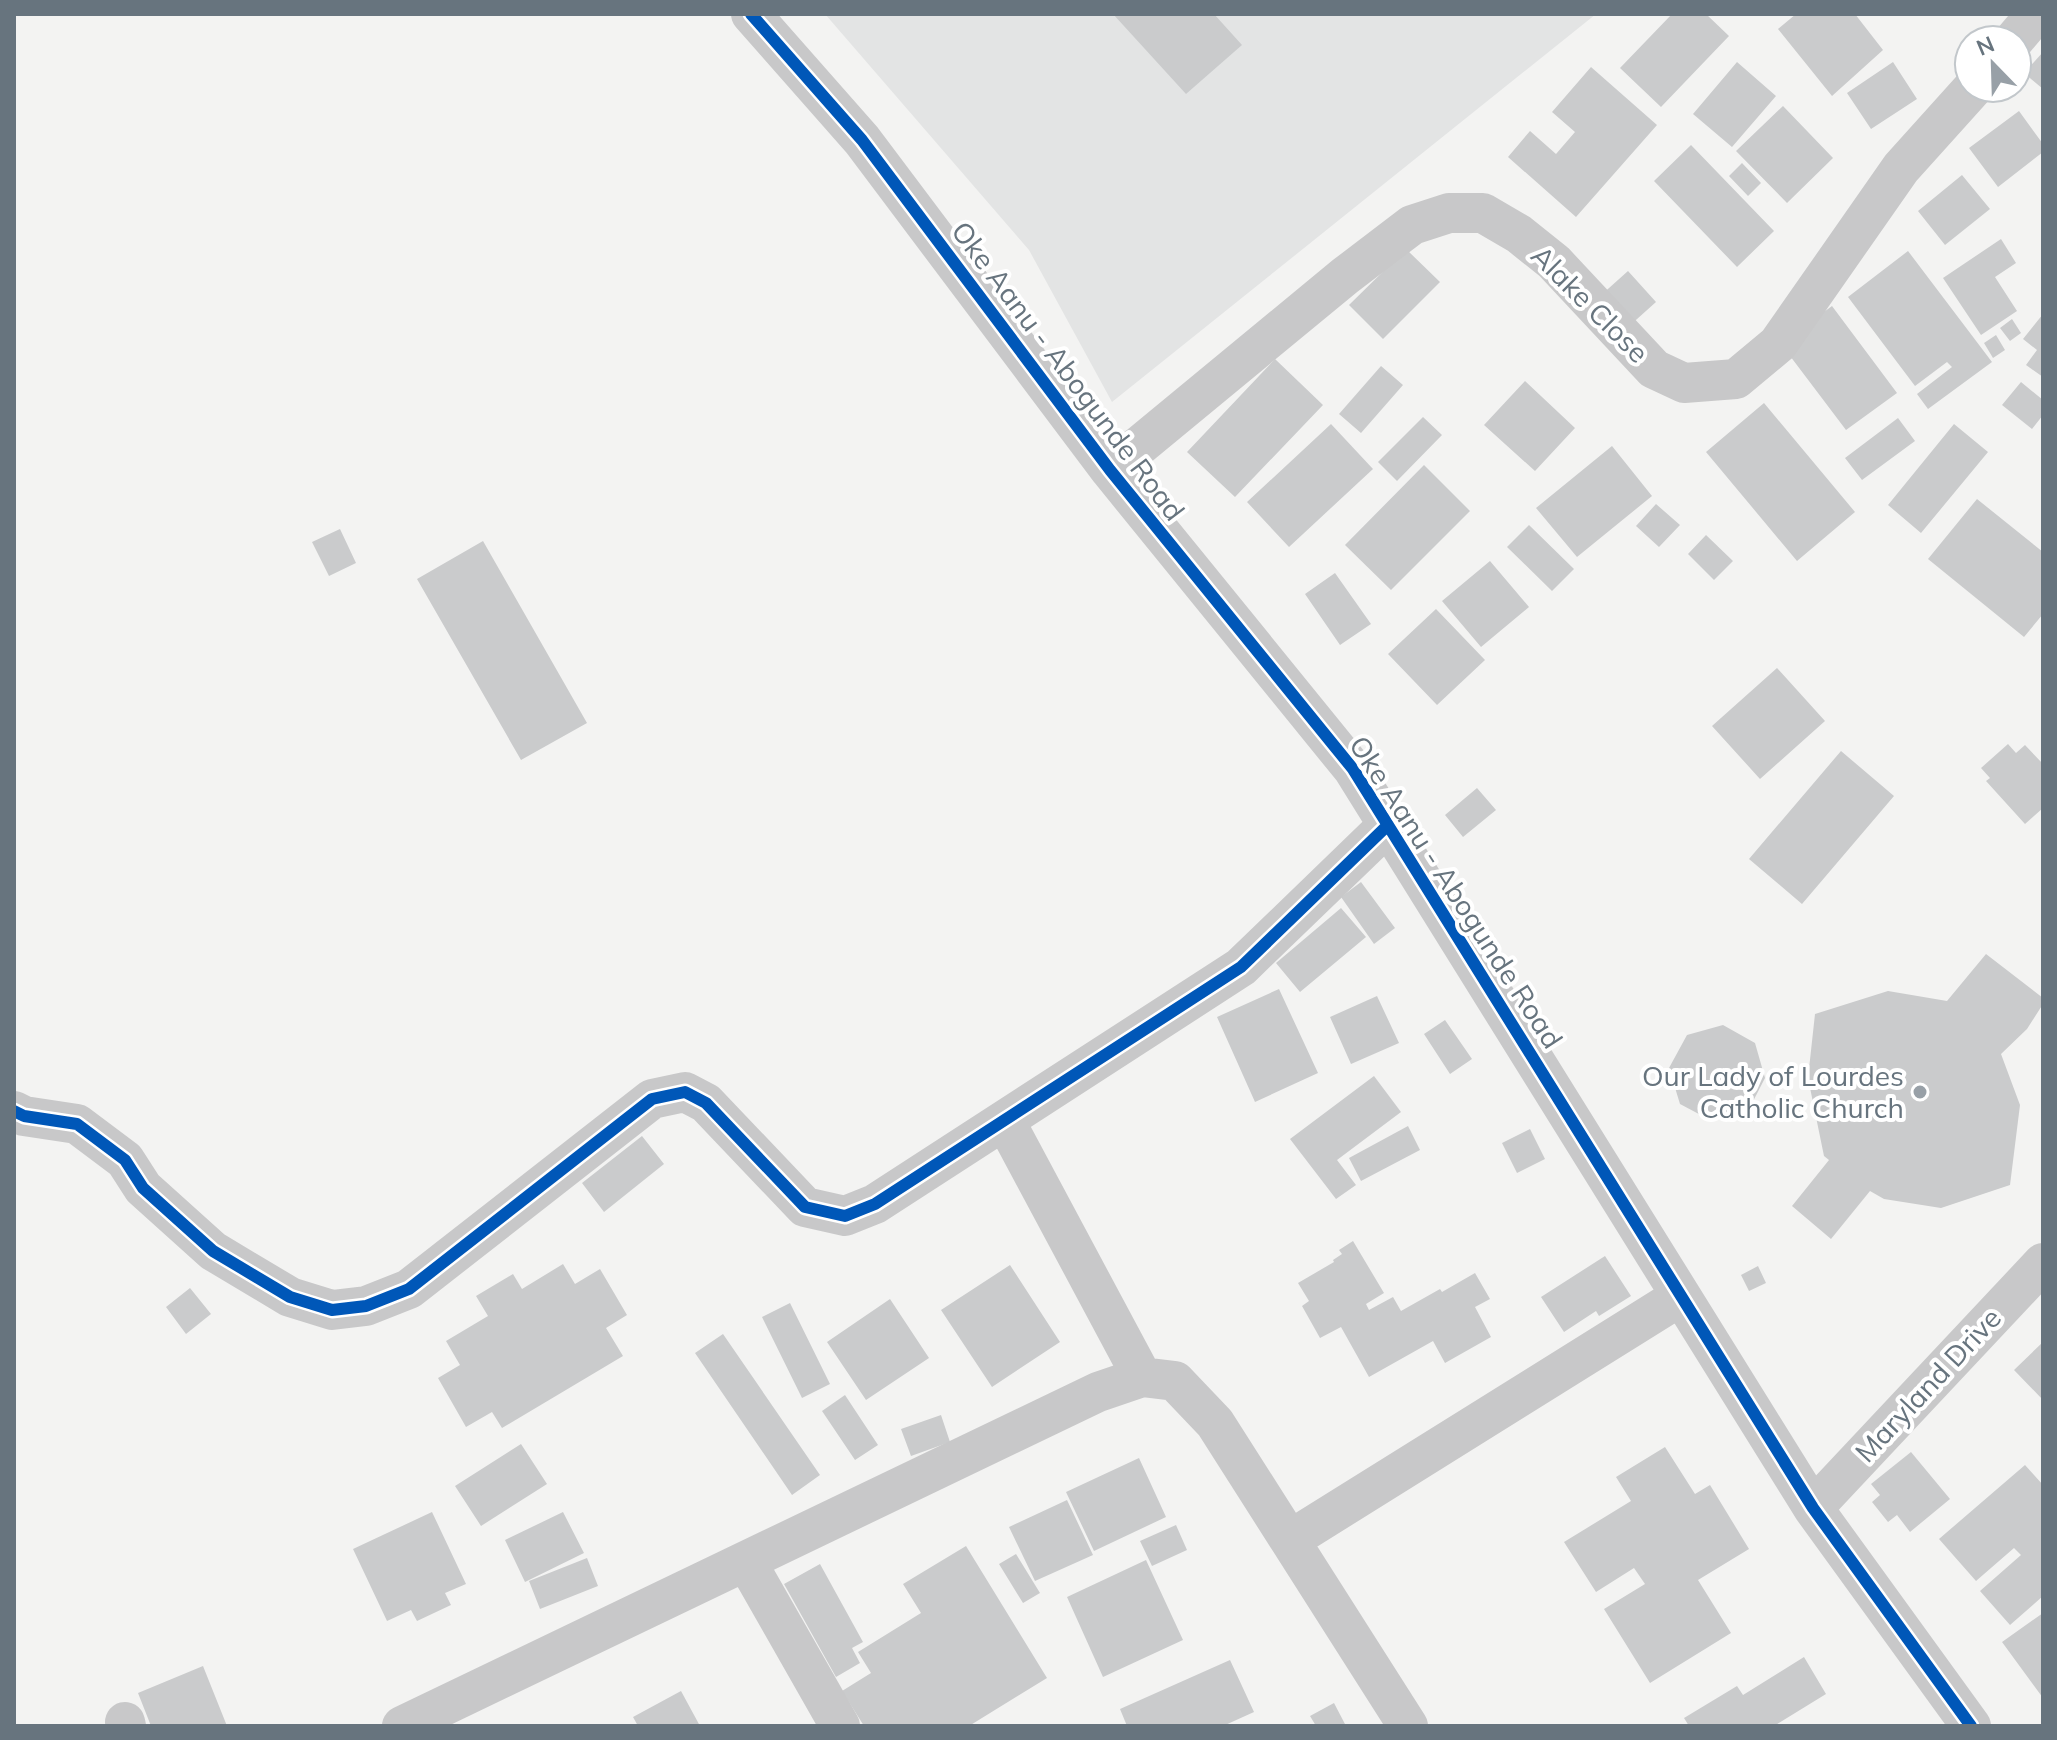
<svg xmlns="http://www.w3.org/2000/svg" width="2057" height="1740" viewBox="0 0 2057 1740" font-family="Mulish,sans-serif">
<rect width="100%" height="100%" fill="#f3f3f2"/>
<path fill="#e3e4e4" d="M825 14H1596L1112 402 1029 250Z"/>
<path fill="#cacbcc" d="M1113 14H1214L1242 45 1186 94Z
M1672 14H1706L1729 36 1661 107 1620 68Z
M1796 14H1855L1883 50 1832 96 1778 29Z
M2043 52V89L2024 73Z
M1737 62 1776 96 1732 147 1693 114Z
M1893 62 1917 99 1871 129 1847 93Z
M1591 67 1657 125 1576 217 1508 157 1530 131 1556 154 1575 132 1552 112Z
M1783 106 1833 158 1787 203 1736 151Z
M2019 111 2043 144V152L1998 187 1969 148Z
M1691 145 1774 231 1737 267 1654 181Z
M1742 163 1761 183 1748 196 1729 176Z
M1962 175 1990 209 1945 245 1918 211Z
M2001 239 2016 263 1995 277 2017 311 1981 335 1943 278Z
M1406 249 1440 282 1383 339 1349 305Z
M1908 251 1992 362 1928 409 1917 394 1952 367 1947 362 1915 386 1848 297Z
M1628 271 1656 302 1627 328 1599 297Z
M1832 306 1897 393 1846 430 1781 344Z
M2043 314V377L2026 365 2037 350 2023 339Z
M2012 319 2021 333 2010 341 2000 328Z
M1996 335 2005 350 1993 358 1984 343Z
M1275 359 1323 405 1235 497 1187 452Z
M1381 366 1403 385 1361 433 1339 414Z
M1525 381 1575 428 1535 471 1484 425Z
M2021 382 2043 400V415L2032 429 2002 405Z
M1764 403 1855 512 1797 561 1706 452Z
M1423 417 1442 435 1397 481 1378 462Z
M1898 418 1915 441 1862 480 1845 458Z
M1331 424 1373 469 1289 547 1247 502Z
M1954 424 1988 452 1921 533 1888 505Z
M1612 446 1652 496 1577 557 1536 508Z
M1424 465 1470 511 1391 590 1345 545Z
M1977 499 2043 552V614L2024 637 1928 559Z
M1656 504 1680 525 1659 547 1636 526Z
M1529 525 1574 569 1552 591 1507 547Z
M340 529 356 563 329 576 312 542Z
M1706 535 1733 561 1714 580 1688 554Z
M483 541 587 723 521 760 417 579Z
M1490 561 1529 607 1481 647 1442 601Z
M1335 573 1371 624 1340 645 1305 594Z
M1436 609 1485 660 1437 705 1388 654Z
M1777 668 1825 721 1760 779 1712 726Z
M2008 744 2016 753 2025 745 2043 764V808L2025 824 1986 781 1990 778 1981 768Z
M1841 751 1894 796 1802 904 1749 859Z
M1477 788 1496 810 1463 837 1445 815Z
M1361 882 1395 928 1374 944 1341 897Z
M1341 908 1366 937 1300 992 1276 963Z
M1986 954 2043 998V1004L2027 1029 2001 1054 2020 1105 2010 1185 1941 1208 1884 1199 1870 1191 1831 1239 1792 1206 1829 1160 1824 1156 1808 1078 1815 1014 1888 991 1947 1001Z
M1279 989 1318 1073 1255 1102 1217 1017Z
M1377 996 1399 1043 1351 1064 1330 1017Z
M1445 1020 1472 1059 1450 1074 1424 1034Z
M1723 1025 1755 1043 1765 1078 1748 1111 1712 1121 1680 1104 1669 1068 1687 1035Z
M1374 1076 1401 1112 1337 1160 1356 1185 1336 1199 1290 1139Z
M1408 1126 1420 1150 1361 1181 1349 1158Z
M1530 1129 1545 1159 1517 1173 1502 1143Z
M642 1136 664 1164 604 1212 582 1183Z
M1353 1241 1384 1293 1366 1304 1369 1310 1393 1297 1401 1311 1440 1289 1442 1292 1475 1273 1490 1299 1475 1307 1491 1337 1445 1363 1433 1341 1369 1377 1341 1327 1320 1338 1302 1306 1309 1301 1298 1283 1334 1262 1333 1260 1342 1254 1339 1250Z
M1605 1256 1631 1296 1599 1316 1596 1311 1564 1332 1541 1297Z
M563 1264 575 1284 600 1269 627 1315 606 1328 623 1356 502 1428 492 1412 466 1427 438 1378 460 1365 446 1341 488 1316 476 1296 513 1274 522 1289Z
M1010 1265 1060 1342 992 1387 941 1310Z
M1758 1266 1766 1283 1749 1291 1741 1275Z
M190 1288 211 1314 186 1334 166 1307Z
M890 1299 929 1358 866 1400 827 1342Z
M790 1303 830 1384 802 1398 762 1317Z
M723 1334 820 1475 792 1495 695 1353Z
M2043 1342V1400L2014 1370Z
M845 1395 878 1445 855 1460 822 1411Z
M941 1415 950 1442 911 1456 901 1429Z
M521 1444 547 1484 481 1526 455 1486Z
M1665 1447 1695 1494 1710 1485 1749 1549 1698 1580 1731 1633 1650 1683 1604 1609 1645 1584 1634 1568 1596 1592 1564 1542 1631 1501 1616 1477Z
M1911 1452 1950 1499 1910 1532 1897 1515 1888 1522 1872 1502 1880 1495 1871 1484Z
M1139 1458 1166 1517 1094 1551 1066 1492Z
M2025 1465 2043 1485V1596L2010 1625 1980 1591 2021 1555 2014 1548 1976 1581 1939 1539Z
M1067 1500 1093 1555 1035 1581 1009 1527Z
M432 1512 466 1584 445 1593 451 1605 417 1621 411 1610 387 1621 353 1549Z
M563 1512 584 1553 525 1582 505 1540Z
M1176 1525 1187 1550 1152 1566 1140 1541Z
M966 1546 1047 1678 969 1726H864L842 1691 871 1673 858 1652 921 1613 903 1584Z
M1016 1554 1040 1593 1023 1603 999 1564Z
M587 1558 598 1586 540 1609 529 1581Z
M1146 1560 1183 1640 1103 1677 1067 1597Z
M820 1564 863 1642 852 1648 860 1663 836 1677 784 1584Z
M2043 1613V1698L2002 1642Z
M1804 1657 1826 1694 1774 1726H1689L1684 1718 1737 1686 1743 1695Z
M1230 1660 1254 1712 1223 1726H1127L1120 1709Z
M203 1666 227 1726H151L138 1693Z
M681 1691 700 1726H638L633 1717Z
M1334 1703 1346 1726H1316L1310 1716Z"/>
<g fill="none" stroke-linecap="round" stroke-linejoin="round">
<path stroke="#c8c8c9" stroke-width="40" d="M751 14 862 140 1110 470 1353 769 1813 1508 1971 1726
M2014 40 2036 14
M1110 470 1345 276 1412 225 1449 213H1483L1519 234 1554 262 1654 369 1684 383 1736 379 1778 344 1901 168 1973 88
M14 1111 24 1116 77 1124 125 1160 143 1188 213 1251 290 1297 332 1310 366 1306 409 1289 652 1099 685 1092 706 1103 805 1207 845 1216 875 1204 1241 967 1388 825
M1005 1121 1142 1377
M1813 1508 2043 1263
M1290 1540 1681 1296
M746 1561 840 1726
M125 1722 126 1726
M402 1726 1098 1392 1142 1377 1175 1381 1215 1423 1408 1726"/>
<defs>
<path id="cycleway" d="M751 14 862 140 1110 470 1353 769 1813 1508 1971 1726
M14 1111 24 1116 77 1124 125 1160 143 1188 213 1251 290 1297 332 1310 366 1306 409 1289 652 1099 685 1092 706 1103 805 1207 845 1216 875 1204 1241 967 1388 825"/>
</defs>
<use href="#cycleway" stroke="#fff" stroke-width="17"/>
<use href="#cycleway" stroke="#0057b8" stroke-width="12"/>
</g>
<circle fill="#98a0a7" stroke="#fff" stroke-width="3" cx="1920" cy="1092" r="8"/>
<g text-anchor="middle" stroke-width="8" stroke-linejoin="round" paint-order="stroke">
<g font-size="28" fill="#67747e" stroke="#fff">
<text transform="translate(1590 304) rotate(45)" y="10">Alake Close</text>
<text transform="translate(1068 371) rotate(53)" y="10">Oke Aanu - Abogunde Road</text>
<text transform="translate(1456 892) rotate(57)" y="10">Oke Aanu - Abogunde Road</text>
<text transform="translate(1928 1385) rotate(-47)" y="10">Maryland Drive</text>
</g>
<g font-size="28" fill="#67747e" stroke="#fff" text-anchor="end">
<text x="1904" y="1086">Our Lady of Lourdes<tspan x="1904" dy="32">Catholic Church</tspan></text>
</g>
</g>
<rect width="2057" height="1740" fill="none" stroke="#67747e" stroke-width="32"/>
<g transform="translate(1993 64) rotate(337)"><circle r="38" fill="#ffffff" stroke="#c2c7cb" stroke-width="2"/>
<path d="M0-6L14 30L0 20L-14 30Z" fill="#98a0a7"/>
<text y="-12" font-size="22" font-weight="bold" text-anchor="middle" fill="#67747e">N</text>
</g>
</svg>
